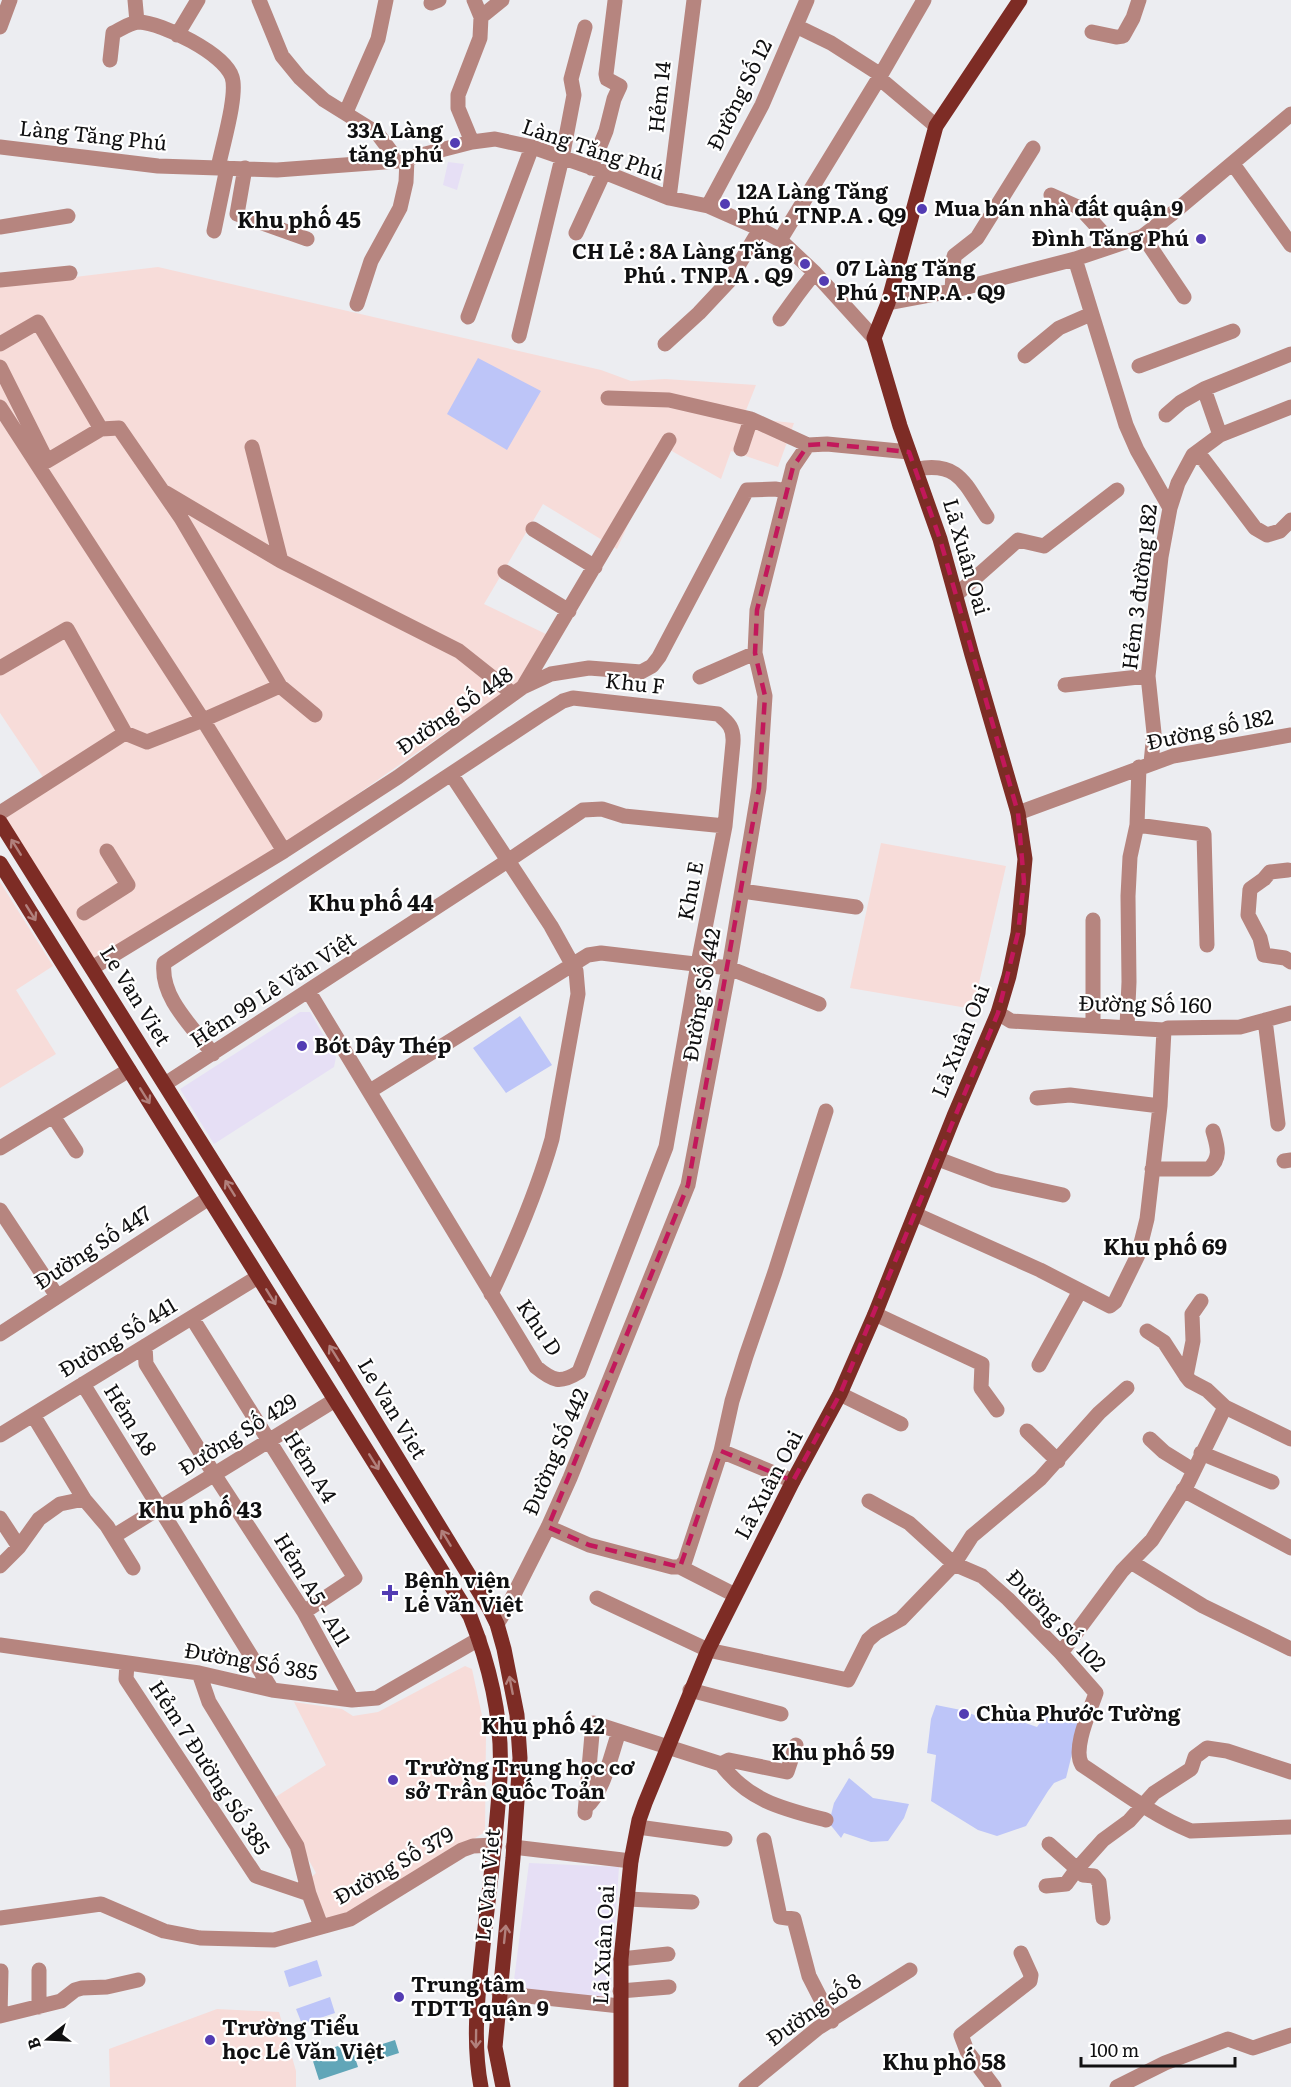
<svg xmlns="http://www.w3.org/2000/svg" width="1291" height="2087" viewBox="0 0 1291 2087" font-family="Literata,serif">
<rect width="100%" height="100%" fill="#ecedf1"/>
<path fill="#e6dff5" d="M448 162 464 164 457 190 443 185Z
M300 1012H310L336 1057 334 1067 214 1144 180 1089Z
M529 1863 619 1867 610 1999 513 1988Z"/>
<path fill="#f7dcd9" d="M158 267 601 370 631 381 665 379 756 385 743 418 794 423 778 467 731 451 721 479 663 446 617 549 543 504 484 604 548 635 521 680 290 841 88 962 0 813 47 783 0 713V286Z
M881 843 1006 866 973 1009 850 988Z
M0 882 53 966 16 990 56 1054 0 1088Z
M465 1666 472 1669 486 1734 485 1832 350 1913 325 1920 308 1880 316 1873 274 1798 326 1765 294 1702 342 1709 353 1716 378 1712Z
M217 2009 279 2012 296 2071V2087H110L109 2049Z"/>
<path fill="#bdc5f8" d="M478 358 541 391 507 450 447 414Z
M520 1016 552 1065 506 1093 473 1048Z
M936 1705 961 1710 993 1722 996 1713 1037 1727 1048 1712 1080 1722 1066 1778 1054 1783 1048 1791 1026 1826 997 1836 978 1830 931 1801 936 1755 927 1753 931 1719Z
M849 1778 873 1798 909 1804 904 1818 888 1841 871 1842 844 1833 841 1838 829 1823 834 1803Z
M317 1960 322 1976 289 1987 284 1971Z
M330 1997 335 2013 302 2024 296 2009Z"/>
<path fill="#61a6b8" d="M395 2040 399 2053 374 2061 370 2048Z
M350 2042 358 2067 319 2080 311 2055Z"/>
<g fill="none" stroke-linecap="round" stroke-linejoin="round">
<path stroke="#b6857f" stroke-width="15" d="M135 0 137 22
M259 0 282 56 300 78 324 100 377 133 398 161
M431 3 439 0
M481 17 502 0
M796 26 831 43 881 75
M0 27 10 0
M1092 32 1116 37 1123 36 1133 18 1139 0
M177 35 198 0
M110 60 113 33C121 29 131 22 139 22 162 23 224 53 232 77 238 95 222 147 218 168
M879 78 936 126
M346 112 378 39 386 0
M472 142 458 108V95L480 38 481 17 474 0
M0 147 158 166 277 170 398 161 472 142 495 139 532 147 604 172 669 198 708 206 760 229 780 240 815 273 874 338
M1233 164 1291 245
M245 168 237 214 307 239
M591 168 606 131 614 99 620 86 607 79 606 74 615 1
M1051 195 1080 208 1114 245
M669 198 694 0
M708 206 762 105 807 0
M0 227 68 216
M214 231 227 168
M576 233 604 172
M1143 236 1184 297
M780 240 879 78 924 0
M1075 259 1126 425 1137 450 1170 508
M0 280 70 273
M952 291 954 256 977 238 1033 148
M888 303 952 291 1075 259 1143 236 1173 213 1291 114
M357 304 371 261 400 208 406 182 407 159
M468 317 532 147
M780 319C792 303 802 287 815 273
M519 336 562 158 574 95 571 79 585 27
M0 344 38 322 101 429
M665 344 699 313 729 281 760 229
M1025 356 1059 328 1091 314
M1139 366 1233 331
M0 367 47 461 101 429 119 428 181 518 280 686 315 715
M608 398 669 400 751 419
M0 407 203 720 284 851
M1166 415 1181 402 1204 389
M1220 435 1204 389 1291 354
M252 447 281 561
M741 449 751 419 808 445
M1193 455 1220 435 1291 407
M917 469C960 461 965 485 987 517
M166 493 281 561 459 651 513 694
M533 529 595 567
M505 572 569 611
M956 595 1018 540 1044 546 1117 490
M0 668 67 629 125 733 147 742 203 720 280 686
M700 677 755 653
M1065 685 1148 676
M523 687 669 440
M1151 763 1154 733 1148 676 1161 557 1170 508 1178 483 1193 455 1203 459 1255 528 1267 535 1280 531 1291 520
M451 774 551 926 576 971 578 994 552 1139C537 1192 515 1243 491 1294
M0 813 125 733
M1018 813 1173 756 1291 735
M1137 825 1204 834 1207 945
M1288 870 1270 872 1264 879 1250 889 1248 915 1260 938 1264 955 1285 958 1291 962
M742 891 856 907
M84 913 128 885 107 851
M92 968 284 851 398 777 523 687 551 674 589 668 641 672 652 666 659 657 747 490 775 489 787 491
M998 1013 1011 1021 1164 1030 1168 1028 1240 1027 1291 1013
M1265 1020 1278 1124
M1093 1026V920
M1127 1027 1129 982 1128 896 1130 857 1137 825 1139 767
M213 1054C193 1027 160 998 164 963L539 716 563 701 573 698 718 714C729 723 734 728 733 743L725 826 698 964 666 1147 579 1372C560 1384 553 1381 536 1367L309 992
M165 1084 509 860 583 810 602 809 624 816 725 826
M370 1091 588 955 601 953 729 968 819 1004
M1037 1098 1070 1095 1160 1106
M53 1116 76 1151
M0 1148 129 1070
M938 1159 994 1180 1063 1195
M1284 1161 1291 1160
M1152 1169H1209C1222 1157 1217 1146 1213 1131
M0 1210 57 1296
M915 1214 1040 1270 1110 1306 1115 1302 1138 1255 1147 1219 1160 1106 1164 1030
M1201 1301 1192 1314 1193 1341 1186 1376 1190 1381 1207 1390 1225 1407
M875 1314 982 1364 981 1388 997 1410
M192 1318 355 1578 304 1612
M1147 1331 1164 1342 1186 1376
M0 1334 209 1198
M145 1346 146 1364 214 1474 304 1612 352 1700
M1039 1365 1080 1291
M83 1384 272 1690
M840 1394 901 1424
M33 1415 84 1499
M1027 1431 1058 1461
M0 1435 258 1277
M1150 1439 1164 1452 1193 1470
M721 1451 793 1481
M1201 1453 1272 1482
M1183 1490 1291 1548
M869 1501 909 1523 954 1564 972 1536 1040 1479 1099 1413 1127 1388
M0 1518 19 1547
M548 1527 589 1545 672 1567H680L735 1595
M114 1536 335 1400
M1131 1562 1203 1606 1291 1649
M0 1566 19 1547 39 1519 60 1504 84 1499 107 1526 133 1568
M680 1567 685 1561 721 1451 732 1401 746 1356 775 1272 826 1111
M597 1598 708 1650 848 1680 868 1640 876 1633 901 1619 954 1564 982 1576 1008 1599 1061 1653 1096 1693C1090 1711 1072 1749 1082 1765 1117 1788 1152 1815 1191 1831L1291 1827
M497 1624 507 1608 548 1527 570 1478 688 1185 729 968 759 788 765 696 755 653 757 610 793 467 808 445 827 444 909 452
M0 1645 199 1673 272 1690 352 1700 377 1698 479 1639
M1061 1653 1122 1571 1152 1540 1187 1485 1225 1407 1291 1439
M127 1663 126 1679 256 1876 309 1894
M199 1673 209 1702 297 1846 309 1894 321 1926
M690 1690 781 1714
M721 1764C748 1801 784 1809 826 1820
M586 1807C604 1792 611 1754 619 1732
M585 1813 593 1723 721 1764 729 1760 787 1772 796 1745
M638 1827 725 1839
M764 1840 780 1917 794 1919 809 1976 832 2021
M1049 1844 1077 1869 1103 1840 1129 1821 1154 1793 1191 1769 1195 1757 1207 1748 1227 1751 1291 1772
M513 1847 631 1861
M1046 1886 1066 1884 1077 1869 1083 1875 1094 1876 1099 1882 1103 1918
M627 1899 692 1902
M0 1918 101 1904 164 1931 200 1938 274 1940 350 1919 462 1850 473 1846 495 1845
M621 1959 668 1954
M39 1970V2007
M1 1971 0 2016 61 2001 75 1990 82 1988 107 1987 138 1980
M620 1991 669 1987
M499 1993 620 2006
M746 2087 818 2028 910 1970
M994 2087 967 2051 961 2035 1030 1981 1031 1975 1021 1953
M1117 2087 1165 2063 1228 2039 1253 2048 1291 2035"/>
<path stroke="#7d2c25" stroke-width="15" d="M0 822 340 1364 489 1608 497 1624 504 1649 517 1715 520 1758 513 1858 495 2047 503 2087
M0 863 470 1616C490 1666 503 1723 500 1777 497 1834 489 1890 483 1946 478 1993 472 2040 481 2087
M621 2087V1959L631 1861 639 1820 645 1803 708 1650 793 1481 840 1394 875 1314 954 1116 998 1013 1009 976 1018 933 1025 859 1018 813 972 655 940 539 900 426 874 338 888 303 936 126 1020 0"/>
</g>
<defs><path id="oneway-shaft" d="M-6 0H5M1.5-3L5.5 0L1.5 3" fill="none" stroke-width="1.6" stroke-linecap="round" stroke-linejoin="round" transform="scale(1.5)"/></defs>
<g stroke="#b1807c">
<use href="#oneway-shaft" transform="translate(16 847) rotate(-122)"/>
<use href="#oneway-shaft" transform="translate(31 913) rotate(58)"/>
<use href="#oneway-shaft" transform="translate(145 1096) rotate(58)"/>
<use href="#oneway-shaft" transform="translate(230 1188) rotate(-122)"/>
<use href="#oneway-shaft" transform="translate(271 1297) rotate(58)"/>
<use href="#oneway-shaft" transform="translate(334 1353) rotate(-122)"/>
<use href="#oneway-shaft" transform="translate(374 1462) rotate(58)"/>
<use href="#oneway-shaft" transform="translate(446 1538) rotate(-121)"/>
<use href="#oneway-shaft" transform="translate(511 1685) rotate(-101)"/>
<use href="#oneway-shaft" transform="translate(505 1934) rotate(-84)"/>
<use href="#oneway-shaft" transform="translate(476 2039) rotate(91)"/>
</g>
<path fill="none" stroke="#c2185b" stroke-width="4.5" stroke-dasharray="12 8" stroke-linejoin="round" d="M827 444 909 452 940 539 1018 813 1024 882 1018 933 998 1013 840 1394 793 1481 721 1451 680 1567 589 1545 548 1527 688 1185 759 788 765 696 755 653 757 610 793 467 808 445Z"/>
<g fill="#533cb3" stroke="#fff" stroke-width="2">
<circle cx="455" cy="143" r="6"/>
<circle cx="725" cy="204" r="6"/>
<circle cx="922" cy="209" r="6"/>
<circle cx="1201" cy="239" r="6"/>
<circle cx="805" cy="264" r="6"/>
<circle cx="824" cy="281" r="6"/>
<circle cx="302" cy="1046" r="6"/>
<path d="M387 1584h6v6h6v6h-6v6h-6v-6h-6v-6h6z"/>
<circle cx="964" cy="1714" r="6"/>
<circle cx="393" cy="1780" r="6"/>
<circle cx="399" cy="1997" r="6"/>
<circle cx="210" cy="2040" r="6"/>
</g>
<g text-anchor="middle" stroke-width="4.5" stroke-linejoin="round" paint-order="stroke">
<g font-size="21" fill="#101011" stroke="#fff">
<text transform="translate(740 95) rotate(-64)" y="7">Đường Số 12</text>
<text transform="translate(660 97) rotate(-84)" y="7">Hẻm 14</text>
<text transform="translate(93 136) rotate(6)" y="7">Làng Tăng Phú</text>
<text transform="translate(593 150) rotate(19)" y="7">Làng Tăng Phú</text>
<text transform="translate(966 557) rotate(74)" y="7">Lã Xuân Oai</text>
<text transform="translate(1140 587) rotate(-83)" y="7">Hẻm 3 đường 182</text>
<text transform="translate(635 684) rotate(6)" y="7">Khu F</text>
<text transform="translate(455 711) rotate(-35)" y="7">Đường Số 448</text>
<text transform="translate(1210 730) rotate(-12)" y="7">Đường số 182</text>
<text transform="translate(691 891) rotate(-79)" y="7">Khu E</text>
<text transform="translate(273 990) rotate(-33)" y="7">Hẻm 99 Lê Văn Việt</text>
<text transform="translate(702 995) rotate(-80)" y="7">Đường Số 442</text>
<text transform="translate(135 996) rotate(58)" y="7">Le Van Viet</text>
<text transform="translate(1145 1005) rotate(1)" y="7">Đường Số 160</text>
<text transform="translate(961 1041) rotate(-68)" y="7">Lã Xuân Oai</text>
<text transform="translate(93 1248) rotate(-33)" y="7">Đường Số 447</text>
<text transform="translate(539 1328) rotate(56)" y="7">Khu D</text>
<text transform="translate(118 1338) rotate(-31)" y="7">Đường Số 441</text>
<text transform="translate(392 1409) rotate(59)" y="7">Le Van Viet</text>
<text transform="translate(130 1420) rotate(58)" y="7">Hẻm A8</text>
<text transform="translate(238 1435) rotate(-32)" y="7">Đường Số 429</text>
<text transform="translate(556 1452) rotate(-67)" y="7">Đường Số 442</text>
<text transform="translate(310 1467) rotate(58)" y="7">Hẻm A4</text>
<text transform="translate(769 1485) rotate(-62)" y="7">Lã Xuân Oai</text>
<text transform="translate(312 1590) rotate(59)" y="7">Hẻm A5 - A11</text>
<text transform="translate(1056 1621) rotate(46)" y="7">Đường Số 102</text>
<text transform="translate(251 1662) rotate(10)" y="7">Đường Số 385</text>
<text transform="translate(209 1768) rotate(57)" y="7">Hẻm 7 Đường Số 385</text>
<text transform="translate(394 1866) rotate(-30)" y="7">Đường Số 379</text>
<text transform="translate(488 1885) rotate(-85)" y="7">Le Van Viet</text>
<text transform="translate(604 1945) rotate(-87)" y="7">Lã Xuân Oai</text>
<text transform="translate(814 2010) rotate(-35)" y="7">Đường số 8</text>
</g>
<g font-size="21" font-weight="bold" fill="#101011" stroke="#fff" text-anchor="start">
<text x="443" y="138" text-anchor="end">33A Làng<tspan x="443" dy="24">tăng phú</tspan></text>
<text x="737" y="199">12A Làng Tăng<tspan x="737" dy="24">Phú . TNP.A . Q9</tspan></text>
<text x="934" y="216">Mua bán nhà đất quận 9</text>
<text x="1189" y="246" text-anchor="end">Đình Tăng Phú</text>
<text x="793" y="259" text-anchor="end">CH Lẻ : 8A Làng Tăng<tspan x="793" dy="24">Phú . TNP.A . Q9</tspan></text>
<text x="836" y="276">07 Làng Tăng<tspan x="836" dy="24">Phú . TNP.A . Q9</tspan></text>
<text x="314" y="1053">Bót Dây Thép</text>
<text x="404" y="1588">Bệnh viện<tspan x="404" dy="24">Lê Văn Việt</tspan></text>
<text x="976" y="1721">Chùa Phước Tường</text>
<text x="405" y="1775">Trường Trung học cơ<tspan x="405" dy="24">sở Trần Quốc Toản</tspan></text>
<text x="411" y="1992">Trung tâm<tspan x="411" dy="24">TDTT quận 9</tspan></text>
<text x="222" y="2035">Trường Tiểu<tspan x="222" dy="24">học Lê Văn Việt</tspan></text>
</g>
<g font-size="22" font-weight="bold" fill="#101011" stroke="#fff">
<text x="299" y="228">Khu phố 45</text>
<text x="371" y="911">Khu phố 44</text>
<text x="1165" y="1255">Khu phố 69</text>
<text x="200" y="1518">Khu phố 43</text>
<text x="543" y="1734">Khu phố 42</text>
<text x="833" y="1760">Khu phố 59</text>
<text x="944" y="2070">Khu phố 58</text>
</g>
</g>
<g transform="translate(48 2039) rotate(252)" stroke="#ffffff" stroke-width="4.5" paint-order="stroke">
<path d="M0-4.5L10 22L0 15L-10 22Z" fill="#101011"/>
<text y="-9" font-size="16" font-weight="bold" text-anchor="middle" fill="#101011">B</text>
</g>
<path d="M1081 2057v9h154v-9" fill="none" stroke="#101011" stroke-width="3"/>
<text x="1090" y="2057" font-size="18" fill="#101011" stroke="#ffffff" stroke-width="4.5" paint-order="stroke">100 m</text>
</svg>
